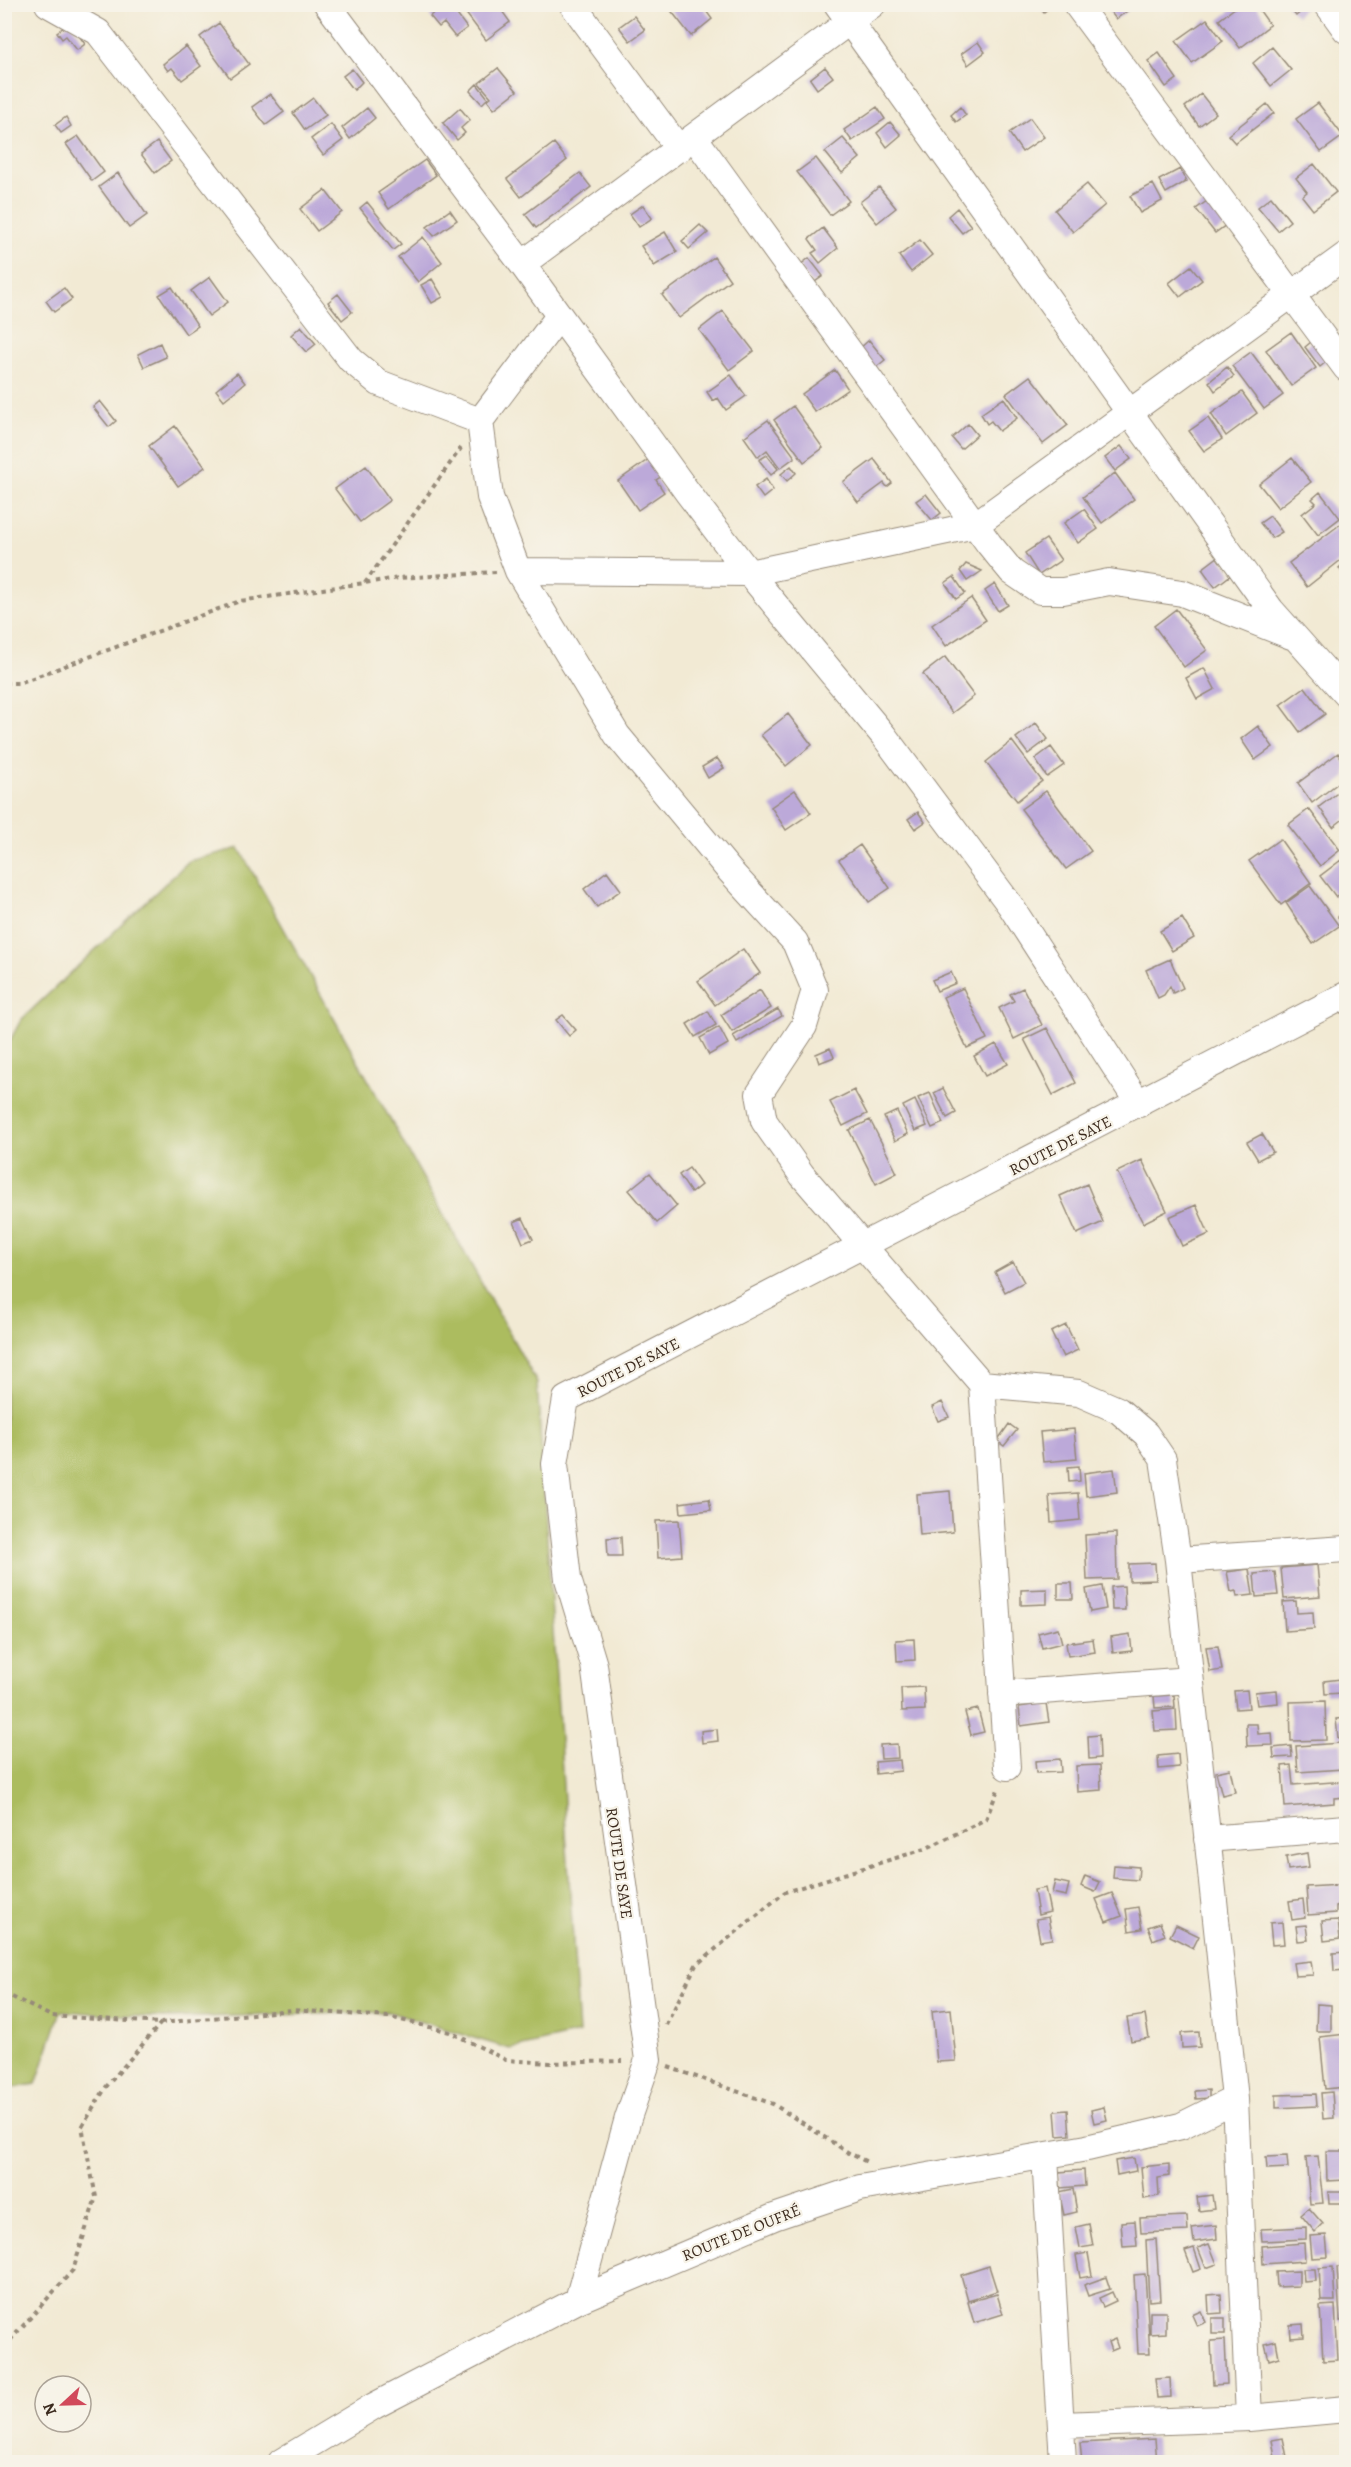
<svg xmlns="http://www.w3.org/2000/svg" width="1351" height="2467" viewBox="0 0 1351 2467" font-family="Alegreya,serif">
<rect width="100%" height="100%" fill="#f7f3e8"/>
<filter id="ink" filterUnits="userSpaceOnUse"><feTurbulence type="fractalNoise" baseFrequency=".0167" numOctaves="2"/><feDisplacementMap in="SourceGraphic" scale="12" xChannelSelector="R" yChannelSelector="G"/><feConvolveMatrix kernelMatrix="1 2 1 2 8 2 1 2 1" color-interpolation-filters="sRGB"/></filter>
<filter id="wash" filterUnits="userSpaceOnUse"><feTurbulence type="fractalNoise" baseFrequency=".008" numOctaves="4" result="noise"/><feDisplacementMap in="SourceGraphic" scale="24" xChannelSelector="R" yChannelSelector="G"/><feGaussianBlur stdDeviation="1.35" result="paint"/><feColorMatrix in="noise" values="0 0 0 0 0 0 0 0 0 0 0 0 0 0 0 0 0 1.4 0 .05"/><feComposite in="paint" operator="in"/></filter>
<g filter="url(#wash)">
<rect width="100%" height="100%" fill="#f2ead4"/>
<path fill="#acbc5f" stroke="#74733e" stroke-width="1.5" d="M239 848 537 1383 579 2033 510 2049 389 2012 163 2018 61 2011 36 2084 5 2089V1050L21 1020 189 861Z"/>
<g id="blocks">
<path fill="#bca9d9" d="M444 4H449L467 28 455 37 444 23 439 27 430 16Z
M459 4H497L510 22 486 40Z
M673 4H701L712 19 691 36 669 8Z
M1038 4H1054L1044 12Z
M1117 4H1137L1116 19 1109 10Z
M1240 4H1255L1270 25 1240 48 1219 20Z
M1286 4H1302L1305 8 1296 16Z
M634 16 645 30 630 41 619 27Z
M1207 19 1223 41 1192 63 1176 41Z
M70 23 85 44 77 50 66 36 62 39 57 32Z
M219 23 249 64 230 78 200 37Z
M978 42 985 52 968 65 961 54Z
M186 46 201 66 182 80 172 68 168 71 163 64Z
M1272 47 1291 70 1271 86 1253 63Z
M1159 53 1177 79 1166 87 1148 61Z
M825 67 833 77 817 89 810 79Z
M498 68 517 91 494 109 487 100 491 97 479 83Z
M352 69 362 82 354 90 343 76Z
M477 84 488 98 482 104 470 91Z
M270 94 284 112 266 125 252 107Z
M1201 94 1216 113 1199 126 1185 107Z
M313 98 326 115 305 130 293 113Z
M1318 103 1343 136 1321 152 1296 119Z
M1267 104 1274 113 1235 143 1228 135Z
M877 107 885 119 852 141 844 130Z
M960 107 966 115 956 122 951 115Z
M367 108 375 118 350 139 342 128Z
M460 108 470 120 461 128 465 133 457 140 443 123Z
M66 117 71 126 61 133 55 125Z
M1030 118 1044 137 1022 152 1009 133Z
M890 122 901 135 887 147 877 133Z
M331 124 343 140 323 155 311 139Z
M78 136 104 172 92 181 66 144Z
M843 138 860 158 842 173 825 152Z
M157 142 171 161 155 173 141 154Z
M554 143 567 160 521 197 507 179Z
M816 158 849 201 830 215 797 172Z
M425 160 436 175 389 209 378 193Z
M1314 164 1336 192 1313 210 1302 196 1307 192 1296 178Z
M1180 169 1187 181 1166 193 1159 180Z
M118 173 147 215 129 228 99 187Z
M580 173 591 187 536 228 525 214Z
M1087 184 1105 205 1073 232 1055 210Z
M1153 184 1162 201 1140 213 1130 196Z
M879 187 896 208 877 223 860 202Z
M325 190 342 212 317 231 300 209Z
M1271 197 1290 221 1278 231 1258 207Z
M1207 201 1226 225 1215 233 1196 209Z
M367 202 401 244 393 250 360 208Z
M643 205 652 218 639 227 630 214Z
M957 208 971 226 962 233 948 216Z
M450 210 457 220 434 236 427 227Z
M700 225 708 233 689 249 682 241Z
M823 228 838 248 820 263 812 253 817 250 809 239Z
M665 232 677 252 654 266 641 246Z
M423 237 442 262 418 282 398 257Z
M920 240 932 255 911 272 899 256Z
M714 257 730 280 679 318 662 295Z
M809 258 823 276 812 284 799 266Z
M1191 266 1202 280 1180 297 1169 283Z
M210 277 228 302 209 316 191 291Z
M432 279 443 297 432 303 421 285Z
M172 287 198 326 186 334 159 295Z
M64 288 72 299 54 312 46 301Z
M338 294 352 312 342 320 328 302Z
M723 311 754 351 729 370 699 330Z
M301 326 316 344 306 352 291 335Z
M1291 332 1316 368 1291 386 1266 350Z
M1317 337 1332 357 1320 367 1305 347Z
M869 340 885 360 875 368 859 349Z
M160 343 166 357 144 367 138 354Z
M1251 352 1283 395 1264 409 1232 366Z
M1227 367 1234 376 1215 391 1209 382Z
M835 370 848 389 815 412 802 394Z
M237 373 245 383 224 400 216 390Z
M731 375 746 396 726 410 718 398 713 401 707 392Z
M1030 376 1068 425 1043 444 1006 394Z
M1242 392 1257 413 1226 436 1211 414Z
M1004 398 1017 418 999 431 991 421 987 424 981 414Z
M100 401 116 421 109 427 93 407Z
M793 406 823 448 804 462 774 420Z
M1208 418 1222 439 1204 451 1189 431Z
M768 420 795 457 780 468 767 450 758 457 744 437Z
M968 424 977 435 961 449 952 438Z
M175 426 205 467 178 486 149 446Z
M1121 446 1131 459 1115 471 1105 458Z
M767 455 778 469 771 475 759 460Z
M1292 458 1311 482 1278 508 1259 484Z
M649 459 662 476 656 480 664 492 638 510 618 481Z
M874 459 892 483 887 487 884 483 858 502 843 482Z
M366 466 390 500 360 522 335 489Z
M791 466 796 473 787 481 781 474Z
M1115 473 1134 499 1102 523 1083 497Z
M766 479 773 490 763 498 755 487Z
M1320 492 1340 518 1318 535 1302 514 1316 503 1312 499Z
M926 494 941 513 932 520 916 501Z
M1084 509 1098 529 1078 543 1064 523Z
M1270 516 1282 532 1272 538 1260 523Z
M1342 523 1346 529V556L1307 587 1289 563Z
M1046 539 1061 560 1039 575 1025 553Z
M1219 556 1232 574 1215 587 1202 569Z
M1346 562V578L1339 568Z
M966 564 982 571 967 581 960 571Z
M954 577 965 593 956 599 945 583Z
M995 584 1008 605 998 611 985 591Z
M971 598 986 620 946 646 932 625Z
M1176 609 1207 650 1184 667 1154 626Z
M945 657 974 696 952 713 923 674Z
M1204 668 1215 689 1197 699 1186 678Z
M1305 687 1325 714 1300 732 1280 705Z
M788 714 812 745 786 766 761 735Z
M1036 723 1048 739 1028 754 1016 738Z
M1258 726 1273 747 1255 760 1241 739Z
M1012 741 1042 781 1017 801 986 762Z
M1051 747 1064 765 1047 777 1035 759Z
M1338 753 1346 765V777L1312 803 1298 783Z
M717 758 724 768 708 778 702 767Z
M795 790 811 813 786 830 771 807Z
M1046 791 1091 851 1066 869 1021 809Z
M1340 791 1346 800V817L1333 827 1319 807Z
M1309 809 1340 850 1320 866 1288 825Z
M918 812 925 822 915 829 908 819Z
M1280 839 1311 883 1281 905 1249 861Z
M860 845 890 888 869 902 839 860Z
M1341 860 1346 867V889L1336 897 1320 876Z
M607 871 621 890 597 907 584 889Z
M1310 886 1339 926 1313 944 1286 903Z
M1346 909V927L1338 917Z
M1182 918 1194 938 1172 951 1160 931Z
M743 949 760 973 715 1005 698 981Z
M1170 959 1183 988 1173 993 1170 986 1164 995 1158 998 1146 970Z
M951 972 956 983 937 991 932 980Z
M963 988 987 1039 967 1048 943 997Z
M1023 988 1042 1025 1014 1039 999 1008 1014 1001 1010 994Z
M760 990 771 1008 732 1032 721 1015Z
M778 1009 782 1016 737 1043 733 1036Z
M708 1011 716 1025 695 1037 687 1024Z
M563 1015 576 1030 569 1036 556 1020Z
M719 1027 728 1044 709 1055 700 1038Z
M1047 1028 1076 1083 1053 1095 1024 1039Z
M996 1044 1008 1064 985 1076 974 1056Z
M830 1048 834 1057 819 1063 816 1054Z
M943 1088 956 1113 947 1118 934 1093Z
M854 1090 867 1114 843 1126 830 1102Z
M930 1093 943 1123 932 1128 918 1098Z
M915 1100 927 1126 915 1131 903 1106Z
M897 1111 908 1134 895 1141 884 1117Z
M870 1120 897 1173 876 1184 849 1130Z
M1262 1134 1273 1152 1258 1160 1247 1142Z
M1142 1160 1167 1211 1143 1223 1117 1172Z
M689 1168 701 1185 691 1193 679 1175Z
M650 1173 677 1206 657 1223 629 1190Z
M1087 1184 1103 1222 1077 1234 1060 1196Z
M1196 1205 1209 1234 1182 1246 1169 1217Z
M523 1218 533 1239 523 1243 514 1222Z
M1013 1262 1024 1282 1005 1292 995 1272Z
M1066 1325 1078 1350 1063 1357 1051 1332Z
M942 1402 949 1417 938 1421 932 1407Z
M1009 1424 1017 1430 1004 1446 997 1441Z
M1074 1429 1077 1459 1043 1462 1040 1432Z
M1079 1466 1080 1481 1069 1482 1068 1467Z
M1114 1469 1117 1492 1086 1496 1084 1473Z
M950 1491 953 1532 920 1535 917 1494Z
M1078 1493 1080 1520 1051 1523 1049 1495Z
M709 1499 711 1510 681 1513 680 1503Z
M679 1520 682 1556 658 1558 656 1521Z
M1116 1533 1117 1579 1087 1580 1085 1535Z
M621 1537 622 1556H608L607 1538Z
M1155 1563 1156 1580 1129 1581V1564Z
M1317 1565 1320 1596 1284 1599 1281 1568Z
M1249 1569 1253 1595 1237 1597 1236 1591 1231 1592 1227 1572Z
M1275 1572 1278 1595 1256 1597 1254 1574Z
M1058 1583H1072L1073 1599H1058Z
M1102 1586 1106 1609 1090 1612 1086 1589Z
M1124 1586 1125 1610H1112L1111 1587Z
M1047 1589V1604L1021 1605V1590Z
M1296 1601 1297 1613 1313 1612 1314 1629 1285 1631 1283 1602Z
M1058 1628 1062 1643 1042 1648 1038 1633Z
M1130 1634 1132 1651 1113 1653 1111 1637Z
M914 1639 915 1660 897 1661 896 1640Z
M1093 1639 1095 1652 1068 1656 1066 1643Z
M1218 1646 1222 1670 1210 1672 1206 1647Z
M1341 1679 1343 1693 1325 1694 1324 1681Z
M924 1687 925 1710 902 1711 901 1688Z
M1247 1690 1249 1708 1236 1709 1234 1691Z
M1277 1690 1278 1703 1257 1705 1255 1692Z
M1174 1695 1175 1707 1155 1708 1154 1696Z
M1325 1701 1326 1740 1291 1741 1290 1702Z
M1046 1703 1049 1722 1021 1726 1019 1707Z
M978 1709 984 1732 971 1735 965 1712Z
M1176 1709 1177 1730 1155 1731 1153 1711Z
M1346 1718V1737L1338 1738 1336 1719Z
M1246 1724H1257L1258 1734 1272 1733 1273 1745 1247 1746Z
M717 1729 718 1741 702 1743 701 1731Z
M1099 1735 1100 1758 1089 1759 1088 1736Z
M1341 1743 1343 1769 1298 1772 1296 1746Z
M897 1744 898 1758 881 1759 880 1745Z
M1291 1746 1292 1757 1274 1758 1273 1748Z
M1178 1754 1179 1767 1159 1769 1158 1756Z
M1060 1759 1061 1772 1036 1773 1035 1761Z
M900 1760 901 1771 876 1774 875 1762Z
M1100 1765 1101 1790 1077 1792 1076 1766Z
M1291 1765 1293 1785 1346 1781V1797L1334 1798V1803L1285 1807 1282 1766Z
M1230 1769 1235 1792 1222 1795 1216 1772Z
M1307 1853 1309 1867 1288 1870 1286 1857Z
M1114 1865 1139 1867 1138 1880 1113 1878Z
M1085 1876 1100 1882 1095 1892 1081 1886Z
M1055 1881 1069 1884 1066 1896 1052 1893Z
M1342 1885 1344 1905 1336 1906V1913L1308 1915 1306 1887Z
M1045 1888 1050 1912 1038 1915 1034 1890Z
M1112 1893 1122 1916 1106 1922 1096 1899Z
M1303 1899 1305 1918 1292 1920 1289 1901Z
M1138 1907 1142 1929 1129 1931 1126 1909Z
M1048 1917 1052 1939 1040 1941 1036 1919Z
M1338 1920 1340 1939 1324 1941 1322 1921Z
M1282 1922 1284 1944 1272 1945 1270 1923Z
M1160 1923 1165 1935 1153 1940 1148 1927Z
M1176 1925 1199 1936 1193 1948 1170 1936Z
M1306 1925 1308 1940 1298 1941 1296 1926Z
M1346 1952V1970L1334 1971 1333 1953Z
M1311 1961 1313 1975 1295 1976 1293 1963Z
M1317 2004 1331 2005V2031H1316Z
M951 2009 956 2061 937 2062 932 2011Z
M1145 2015 1149 2038 1131 2041 1127 2018Z
M1199 2032 1200 2047 1182 2048 1181 2033Z
M1346 2034V2087L1325 2089 1320 2037Z
M1209 2090V2098L1196 2099 1195 2091Z
M1332 2092 1334 2118 1323 2119 1321 2093Z
M1316 2094 1317 2106 1276 2108V2095Z
M1104 2107 1107 2120 1094 2123 1091 2110Z
M1068 2110 1070 2135 1057 2136 1055 2111Z
M1326 2151H1346V2180L1327 2181Z
M1287 2156 1288 2168 1267 2169 1266 2157Z
M1318 2156 1323 2203 1310 2204 1306 2157Z
M1134 2158 1136 2171 1117 2175 1115 2161Z
M1169 2164V2176L1158 2178 1159 2196 1144 2199 1141 2167Z
M1084 2170 1085 2186 1060 2188 1059 2172Z
M1073 2189 1077 2212 1064 2215 1059 2192Z
M1328 2192H1346V2203H1329Z
M1212 2195 1214 2209 1199 2211 1197 2197Z
M1309 2208 1323 2224 1315 2232 1301 2215Z
M1187 2216 1188 2231 1141 2233 1140 2218Z
M1135 2221 1137 2246 1123 2247 1121 2222Z
M1089 2224 1093 2246 1080 2248 1076 2227Z
M1216 2225 1217 2239 1194 2242 1192 2228Z
M1306 2227V2239L1262 2241 1261 2229Z
M1326 2235 1328 2257 1312 2258 1310 2236Z
M1156 2239 1160 2300 1149 2301 1146 2240Z
M1304 2243 1305 2261 1263 2264 1262 2246Z
M1209 2244 1217 2264 1206 2268 1198 2248Z
M1194 2248 1201 2269 1193 2272 1185 2251Z
M1088 2253 1092 2276 1080 2278 1076 2255Z
M989 2266 997 2291 968 2300 961 2275Z
M1346 2266V2320L1340 2321 1337 2267Z
M1333 2267 1335 2301H1321L1319 2268Z
M1303 2269H1315L1316 2281 1304 2282Z
M1299 2271V2286L1277 2287 1276 2272Z
M1145 2274 1150 2354H1138L1134 2275Z
M1106 2277 1110 2289 1088 2296 1084 2285Z
M1112 2292 1116 2301 1103 2307 1099 2298Z
M997 2294 1003 2314 974 2323 968 2302Z
M1221 2294 1222 2313 1209 2314 1208 2295Z
M1335 2305 1338 2360 1323 2361 1320 2306Z
M1201 2311 1206 2322 1197 2326 1192 2315Z
M1150 2312H1166V2333L1150 2334Z
M1212 2318H1225V2334H1212Z
M1303 2324 1304 2337 1291 2338 1290 2325Z
M1115 2339 1118 2348 1111 2351 1108 2342Z
M1225 2340 1227 2384 1213 2385 1211 2341Z
M1276 2341 1279 2357 1269 2360 1265 2344Z
M1170 2378 1171 2397 1157 2398 1155 2379Z
M1283 2438 1288 2462H1276L1272 2440Z
M1155 2439 1157 2462H1082L1080 2443Z"/>
</g>
</g>
<g filter="url(#ink)">
<use href="#blocks" fill-opacity="0" stroke="#968a79" stroke-width="1.5"/>
<g fill="none" stroke-linecap="round" stroke-linejoin="round">
<defs>
<path id="minor" d="M48 4 98 32 351 360 379 383 480 421
M327 4 522 264 688 493 749 573 884 736 1010 905 1139 1104
M572 4 679 149
M837 4 1271 610 1346 694
M1076 4 1346 368
M1327 4 1346 30
M694 137 989 544 1012 572 1040 591H1063L1109 582 1182 593 1291 636
M522 264 873 4
M559 316 480 421 490 497 518 571 617 735 729 870 795 942 815 990 804 1026 759 1094 764 1121 802 1175 982 1384 1007 1767
M518 571 749 573 975 525 1346 255
M982 1384 1079 1393 1118 1410 1146 1434 1163 1459 1178 1560 1235 2099 1249 2418
M1178 1560 1346 1549
M1002 1694 1190 1680
M1207 1839 1346 1828
M1045 2156 1063 2462
M578 2300 628 2118 648 2060 594 1665 568 1579 555 1464 566 1399 1346 995
M1061 2425 1249 2418 1346 2409
M281 2462 374 2406 578 2300 774 2217 860 2188 1087 2148 1181 2126 1235 2099"/>
</defs>
<use href="#minor" stroke="#968a79" stroke-width="28"/>
<path stroke="#968a79" stroke-width="4" stroke-dasharray="4.5 4.5" stroke-linecap="butt" d="M365 583 461 448
M4 683H19L240 601 399 578 496 572
M4 1993 51 2016 161 2023 292 2010 389 2017 450 2032 506 2060 550 2063 623 2061
M666 2025 696 1965 785 1892 925 1849 986 1819 999 1787
M668 2067 773 2104 849 2153 869 2163
M4 2347 73 2270 96 2197 82 2127 106 2087 161 2023"/>
<use href="#minor" stroke="#fff" stroke-width="26"/>
</g>
</g>
<g text-anchor="middle" stroke-width="4.5" stroke-linejoin="round" paint-order="stroke">
<g font-size="16" fill="#3b2a1e" stroke="#f7f3e8">
<text transform="translate(1060 1145) rotate(-27)" y="6">ROUTE DE SAYE</text>
<text transform="translate(628 1367) rotate(-27)" y="6">ROUTE DE SAYE</text>
<text transform="translate(620 1863) rotate(82)" y="6">ROUTE DE SAYE</text>
<text transform="translate(741 2232) rotate(-22)" y="6">ROUTE DE OUFRÉ</text>
</g>
</g>
<rect width="1351" height="2467" fill="none" stroke="#f7f3e8" stroke-width="24"/>
<g transform="translate(63 2404) rotate(248)"><circle r="28" fill="#f7f3e8" stroke="#aca397" stroke-width="1.5"/>
<path d="M0-4.5L10 22L0 15L-10 22Z" fill="#d1495b"/>
<text y="-9" font-size="16" font-weight="bold" text-anchor="middle" fill="#3b2a1e">N</text>
</g>
</svg>
